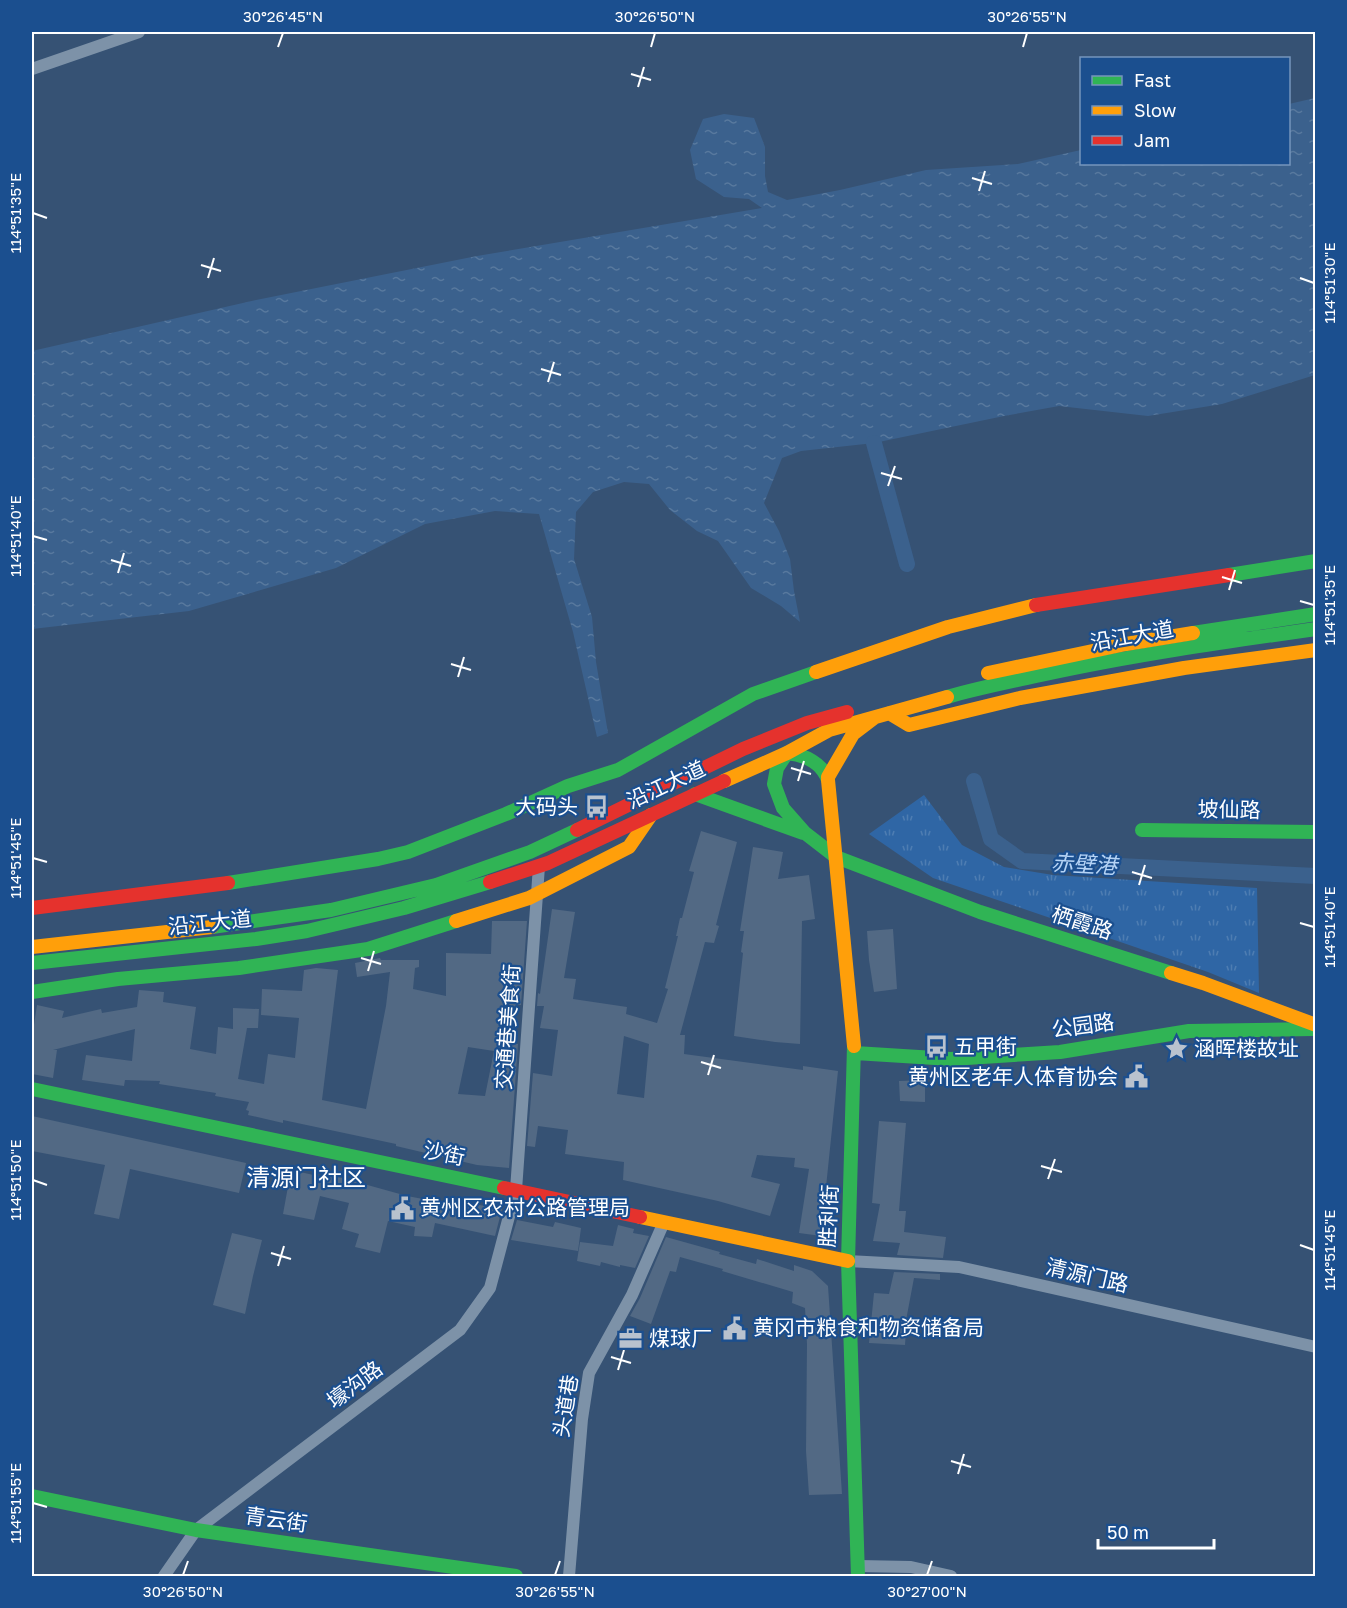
<svg xmlns="http://www.w3.org/2000/svg" width="1347" height="1608" viewBox="0 0 1347 1608" font-family="'Golos Text','Noto Sans SC',sans-serif">
<defs>
<pattern id="grass-tufts" width="24" height="20" patternUnits="userSpaceOnUse" patternTransform="scale(1.5)"><rect width="24" height="20" fill="#2f66a5"/><path d="M3 7l-1-3M5 7V3M7 7l1-3M15 17l-1-3M17 17v-4M19 17l1-3" fill="none" stroke="#4e7db2"/></pattern>
<pattern id="water-ripples" width="26" height="14" patternUnits="userSpaceOnUse" patternTransform="scale(1.5)"><rect width="26" height="14" fill="#3b618d"/><path d="M2 4q2-2 4 0t4 0M15 11q2-2 4 0t4 0" fill="none" stroke="#58799e"/></pattern>
</defs>
<rect width="100%" height="100%" fill="#365274"/>
<path fill="url(#grass-tufts)" d="M924 795 962 845 1004 867 1053 875 1257 888 1259 993 1208 972 933 878 869 834Z"/>
<path fill="url(#water-ripples)" d="M1315 98V375L1222 404 1148 416 1059 406 1004 416 874 443 801 451 782 458 764 503 779 531 790 559 794 591 800 622 781 606 751 588 718 541 697 531 670 510 649 484 624 482 593 492 576 512 574 559 592 617 596 662 608 733 597 737 573 632 539 514 495 511 425 524 336 568 189 611 32 629V351L256 300 477 256 762 208 749 199 724 197 696 179 690 150 703 119 724 114 754 118 765 147V176L768 192 787 200 840 190 926 170 1018 164 1081 150 1082 164H1288L1289 104Z"/>
<g fill="none" stroke-linecap="round" stroke-linejoin="round">
<path stroke="#3b618d" stroke-width="16" d="M874 443 907 564
M974 781 991 839 1022 861 1316 876"/>
</g>
<path fill="#526984" fill-rule="evenodd" d="M701 831 737 842 716 925 719 926 714 943 705 942 680 1035H685L684 1054 803 1070V1066L838 1071 826 1187 837 1189 829 1237 799 1233 809 1169 794 1167 795 1158 757 1155 751 1177 780 1184 770 1216 718 1201 623 1180 624 1162 565 1154 568 1130 538 1126 535 1147 527 1146 533 1073 552 1076 558 1030 540 1028 544 1006H537L538 993 540 994 552 909 575 912 564 978 576 979 573 999 627 1007 626 1014 657 1023 668 989 665 988 678 936H676L680 918H682L694 872 689 871ZM624 1036 649 1044 644 1098 617 1094Z
M753 847 783 852 778 879 809 875 815 919 802 921 800 1044 775 1042 734 1036 743 953 741 952 744 931H740Z
M492 921H527L521 1005H517L512 1043 518 1044 509 1168 477 1165 396 1146V1144L283 1120V1123L248 1115 249 1111 246 1110 249 1102 215 1096 216 1093 159 1084 160 1081 125 1080 124 1086 82 1080 86 1055 132 1061 135 1029 53 1050H57L53 1078 32 1074V1038L37 1005 64 1011 62 1018 101 1009 102 1013 137 1007 139 990 164 992 163 1002 196 1007 190 1049 216 1054 218 1027 233 1029V1008L259 1009 258 1028H247L238 1079 264 1084 268 1054 295 1058 299 1018 261 1015 262 989 302 991 304 970 316 968 338 970 322 1100 366 1109 386 1006 390 972 357 977 355 963 380 958 381 960H419V967L415 968 413 989 446 996V953L491 954ZM468 1047 494 1051 485 1096 458 1094Z
M893 929 897 989 874 992 869 960 867 931Z
M925 1080V1102L900 1101 899 1081Z
M32 1116 246 1163 239 1193 130 1169 119 1219 94 1214 105 1165 32 1151Z
M879 1121 906 1123 899 1211H906L904 1232 946 1237 943 1258 897 1255 900 1243 873 1241 880 1204 872 1203Z
M291 1170 327 1178 328 1174 407 1196 450 1204 451 1200 502 1209 495 1236 435 1223 432 1237 414 1236 415 1227 388 1221 380 1253 355 1247 359 1234 342 1229 349 1203 320 1196 314 1220 283 1214Z
M517 1220 553 1227 555 1222 581 1228 578 1251 511 1240Z
M618 1225 634 1229 633 1233 649 1236 635 1268 620 1265V1267L601 1262 600 1266 577 1261 580 1242 613 1246Z
M232 1233 262 1240 253 1276 245 1314 213 1305Z
M666 1237 720 1252 719 1254 756 1264 757 1259 794 1271V1265L812 1271 828 1286 842 1494 809 1495 806 1451 807 1344 805 1308 792 1303 793 1292 722 1271 723 1269 680 1257 676 1272 670 1271 651 1324 630 1316 640 1298Z
M894 1272 940 1274V1280L914 1278 904 1331H906L905 1345 869 1343 874 1293 889 1294Z"/>
<g fill="none" stroke-linecap="round" stroke-linejoin="round">
<path stroke="#7d92a8" stroke-width="12" d="M32 69 139 32
M848 1261 959 1267 1316 1347
M858 1566 911 1567 951 1576
M164 1576 196 1530 460 1330 490 1288 516 1190 539 866
M569 1576 582 1419 589 1373 632 1295 664 1222"/>
<path stroke="#30b455" stroke-width="14" d="M1229 575 1316 561
M1193 633 1316 614
M947 697C978 688 1009 682 1041 675 1132 655 1224 642 1316 629
M828 780C822 763 805 755 787 753L777 768 774 784 783 808 805 833 836 857 980 912 1171 973
M695 794 803 833
M1142 830 1316 832
M228 883 378 859 408 852 506 814 568 786 618 770 753 694 816 672
M212 927 331 910 436 885 530 852 577 830
M32 963 256 939 307 931 404 908 490 882
M32 992 118 979 239 968 368 949 456 921
M854 1046 848 1261 858 1576
M855 1053 951 1059 1060 1052 1189 1031 1313 1029
M32 1089 504 1188
M32 1496 196 1530 516 1576"/>
<path stroke="#ff9f0a" stroke-width="14" d="M816 672 948 627 1036 605
M988 673 1126 644 1193 633
M889 713 909 725 1020 698 1184 668 1316 650
M828 777 853 734 874 718
M828 780 854 1046
M724 781 787 753 829 730 947 697
M456 921 529 898 629 847 651 815
M32 947 212 927
M1171 973 1203 983 1316 1025
M640 1217 848 1261"/>
<path stroke="#e5322d" stroke-width="14" d="M1036 605 1229 575
M577 830 743 749 807 723 847 712
M490 882 548 863 724 781
M32 908 228 883
M504 1188 640 1217"/>
</g>
<path fill="none" stroke="#fff" stroke-width="2" d="M278 47 283 33M651 47 655 33M1023 47 1027 33M631 74 651 80M638 87 644 67M972 178 992 184M979 191 985 171M33 213 47 218M201 265 221 271M208 278 214 258M1300 278 1314 283M541 369 561 375M548 382 554 362M881 473 902 479M888 486 895 466M33 536 47 540M111 560 131 566M118 573 124 553M1222 577 1242 583M1229 590 1235 570M1300 601 1314 605M451 664 471 670M458 677 464 657M791 768 811 774M798 781 804 761M33 858 47 862M1132 872 1152 878M1139 885 1145 865M1300 923 1314 927M361 958 381 964M368 971 374 951M701 1062 721 1068M708 1075 714 1055M1041 1166 1062 1172M1048 1179 1055 1159M33 1180 47 1185M1300 1245 1314 1250M271 1253 291 1259M278 1266 284 1246M611 1357 631 1363M618 1370 624 1350M951 1461 971 1467M958 1474 964 1454M33 1503 47 1507M183 1575 188 1561M555 1575 560 1561M927 1575 932 1561"/>
<defs>
<symbol id="bus-bare" viewBox="-9 -9 18 18"><path d="M-5-6H5V4H4V6H2V4H-2V6H-4V4H-5ZM-3.5-4V0h7V-4ZM-3.5 1.2v1.5H-2V1.2ZM2 1.2v1.5H3.5V1.2Z" fill="#b9c2ce" stroke="#1b4f8f" stroke-width="2.5" paint-order="stroke"/></symbol>
<symbol id="sight-bare" viewBox="-9 -9 18 18"><path d="M0-6L1.8-2.2L6-1.7L2.9 1.2L3.7 5.4L0 3.3L-3.7 5.4L-2.9 1.2L-6-1.7L-1.8-2.2Z" fill="#b9c2ce" stroke="#1b4f8f" stroke-width="2.5" paint-order="stroke"/></symbol>
<symbol id="civic-bare" viewBox="-9 -9 18 18"><path d="M-.6-6.5H3V-4.5H.6V-3L4-1V1h2V6H-6V1h2V-1L-.6-3ZM-1.2 2.5V6h2.4V2.5Z" fill="#b9c2ce" stroke="#1b4f8f" stroke-width="2.5" paint-order="stroke"/></symbol>
<symbol id="office-bare" viewBox="-9 -9 18 18"><path d="M-6-3h4V-5.5h4V-3h4V5H-6ZM-1-4.5V-3h2v-1.5ZM-6 0V1H6V0Z" fill="#b9c2ce" stroke="#1b4f8f" stroke-width="2.5" paint-order="stroke"/></symbol>
</defs>
<g fill-rule="evenodd">
<use href="#bus-bare" x="580" y="790" width="33" height="33"/>
<use href="#bus-bare" x="920" y="1030" width="33" height="33"/>
<use href="#sight-bare" x="1160" y="1032" width="33" height="33"/>
<use href="#civic-bare" x="1120" y="1060" width="33" height="33"/>
<use href="#civic-bare" x="386" y="1192" width="33" height="33"/>
<use href="#civic-bare" x="718" y="1312" width="33" height="33"/>
<use href="#office-bare" x="614" y="1322" width="33" height="33"/>
</g>
<g text-anchor="middle" stroke-width="4.5" stroke-linejoin="round" paint-order="stroke">
<g font-size="21" fill="#fff" stroke="#1b4f8f">
<text transform="translate(1132 636) rotate(-10)" y="7">沿江大道</text>
<text transform="translate(666 785) rotate(-25)" y="7">沿江大道</text>
<text transform="translate(1229 810) rotate(1)" y="7">坡仙路</text>
<text transform="translate(210 923) rotate(-6)" y="7">沿江大道</text>
<text transform="translate(1082 923) rotate(18)" y="7">栖霞路</text>
<text transform="translate(1083 1026) rotate(-8)" y="7">公园路</text>
<text transform="translate(508 1027) rotate(-86)" y="7">交通巷美食街</text>
<text transform="translate(444 1154) rotate(12)" y="7">沙街</text>
<text transform="translate(829 1216) rotate(-87)" y="7">胜利街</text>
<text transform="translate(1087 1276) rotate(13)" y="7">清源门路</text>
<text transform="translate(355 1385) rotate(-37)" y="7">壕沟路</text>
<text transform="translate(566 1406) rotate(-81)" y="7">头道巷</text>
<text transform="translate(276 1520) rotate(8)" y="7">青云街</text>
</g>
<g font-size="21" fill="#fff" stroke="#1b4f8f" text-anchor="start">
<text x="578" y="814" text-anchor="end">大码头</text>
<text x="954" y="1054">五甲街</text>
<text x="1194" y="1056">涵晖楼故址</text>
<text x="1118" y="1084" text-anchor="end">黄州区老年人体育协会</text>
<text x="420" y="1215">黄州区农村公路管理局</text>
<text x="753" y="1335">黄冈市粮食和物资储备局</text>
<text x="649" y="1346">煤球厂</text>
</g>
<g font-size="22" font-style="italic" fill="#b5d3f5" stroke="#1b4f8f">
<text transform="translate(1084 864) rotate(3)" y="8">赤壁港</text>
</g>
<g font-size="24" fill="#fff" stroke="#1b4f8f">
<text x="306" y="1186">清源门社区</text>
</g>
</g>
<rect width="1347" height="1608" fill="none" stroke="#1b4f8f" stroke-width="66"/>
<rect x="1080" y="57" width="210" height="108" fill="#1b4f8f" stroke="#7695bc" stroke-width="1.5"/>
<rect x="1092" y="76" width="30" height="9" fill="#30b455" stroke="#7695bc" stroke-width="1.5"/>
<text x="1134" y="87" font-size="18" fill="#ffffff">Fast</text>
<rect x="1092" y="106" width="30" height="9" fill="#ff9f0a" stroke="#7695bc" stroke-width="1.5"/>
<text x="1134" y="117" font-size="18" fill="#ffffff">Slow</text>
<rect x="1092" y="136" width="30" height="9" fill="#e5322d" stroke="#7695bc" stroke-width="1.5"/>
<text x="1134" y="147" font-size="18" fill="#ffffff">Jam</text>
<path d="M1098 1539v9h116v-9" fill="none" stroke="#ffffff" stroke-width="3"/>
<text x="1107" y="1539" font-size="18" fill="#ffffff" stroke="#1b4f8f" stroke-width="4.5" paint-order="stroke">50 m</text>
<rect x="33" y="33" width="1281" height="1542" fill="none" stroke="#fff" stroke-width="2"/>
<g font-size="15" text-anchor="middle" fill="#fff">
<text x="283" y="22">30°26'45"N</text>
<text x="655" y="22">30°26'50"N</text>
<text x="1027" y="22">30°26'55"N</text>
<text transform="translate(16 213) rotate(-90)" y="5">114°51'35"E</text>
<text transform="translate(1330 283) rotate(-90)" y="5">114°51'30"E</text>
<text transform="translate(16 536) rotate(-90)" y="5">114°51'40"E</text>
<text transform="translate(1330 605) rotate(-90)" y="5">114°51'35"E</text>
<text transform="translate(16 858) rotate(-90)" y="5">114°51'45"E</text>
<text transform="translate(1330 927) rotate(-90)" y="5">114°51'40"E</text>
<text transform="translate(16 1180) rotate(-90)" y="5">114°51'50"E</text>
<text transform="translate(1330 1250) rotate(-90)" y="5">114°51'45"E</text>
<text transform="translate(16 1503) rotate(-90)" y="5">114°51'55"E</text>
<text x="183" y="1597">30°26'50"N</text>
<text x="555" y="1597">30°26'55"N</text>
<text x="927" y="1597">30°27'00"N</text>
</g>
</svg>
